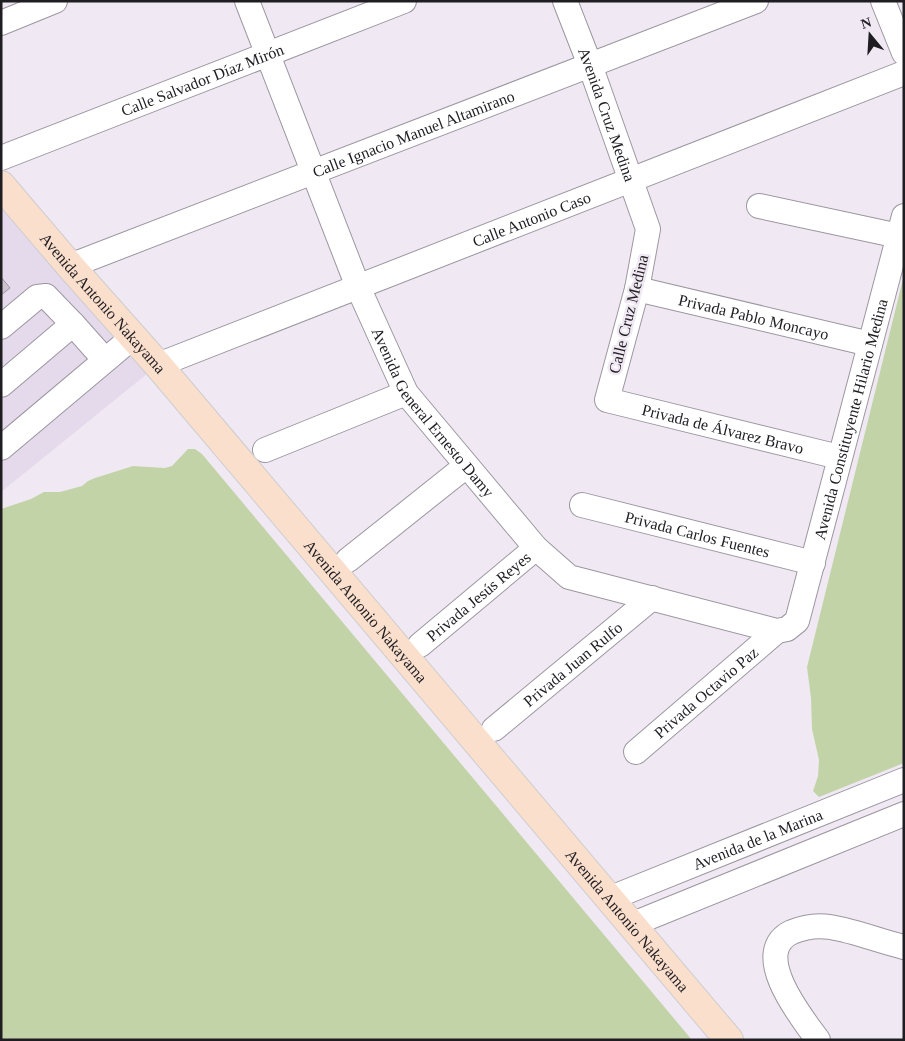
<svg xmlns="http://www.w3.org/2000/svg" width="905" height="1041" viewBox="0 0 905 1041" font-family="'Times New Roman',serif">
<rect width="100%" height="100%" fill="#f0e9f4"/>
<path fill="#e5daeb" d="M1 180 158 365 1 492Z"/>
<path fill="#c2d4a7" d="M904 275V763L819 797 813 791 818 776 819 760 812 729 811 698 807 667Z
M188 449H195L202 454 692 1040H1V509L31 499 44 492H60L82 486 88 481 95 478 133 466 165 468 172 466Z"/>
<path fill="#ccc5d0" stroke="#9c96a0" d="M1 277 10 288 1 295Z"/>
<g fill="none" stroke-linecap="round" stroke-linejoin="round">
<defs>
<g id="minor">
<path id="s1" d="M247 1 358 287 406 393 536 548 569 577 777 631 787 629 797 621 904 216"/>
<path id="s2" d="M565 1 590 65 648 229 637 289 607 400 839 457"/>
<path d="M883 1 904 53"/>
<path d="M1 23 55 1"/>
<path id="s3" d="M1 158 404 1"/>
<path d="M759 206 899 236"/>
<path id="s4" d="M70 266 756 1"/>
<path id="s5" d="M637 289 870 344"/>
<path d="M1 327 37 297 46 296 73 324 105 360"/>
<path id="s6" d="M158 365 904 73"/>
<path d="M1 385 73 324"/>
<path d="M1 448 133 337"/>
<path d="M265 450 406 393"/>
<path id="s7" d="M582 505 813 563"/>
<path d="M348 560 466 466"/>
<path id="s8" d="M420 645 536 548"/>
<path id="s9" d="M494 729 652 598"/>
<path id="s10" d="M636 752 777 631"/>
<path id="s11" d="M611 898 904 780"/>
<path d="M633 924 904 814"/>
<path d="M818 1040C801 1017 749 952 792 932 804 927 818 925 830 927 855 931 879 941 904 947"/>
</g>
<g id="major">
<path id="s12" d="M1 185 70 266 158 365 729 1040"/>
</g>
</defs>
<use href="#minor" stroke="#9c969f" stroke-width="26"/>
<use href="#major" stroke="#cecdce" stroke-width="30"/>
<use href="#minor" stroke="#fff" stroke-width="24"/>
<use href="#major" stroke="#fadfcd" stroke-width="28"/>
</g>
<g text-anchor="middle" stroke-width="5" stroke-linejoin="round" paint-order="stroke">
<g font-size="16" fill="#1f1d21" stroke="#f0e9f4">
<text dy="6" stroke="none"><textPath href="#s3" startOffset="216">Calle Salvador Díaz Mirón</textPath></text>
<text dy="6" stroke="none"><textPath href="#s2" startOffset="121">Avenida Cruz Medina</textPath></text>
<text dy="6" stroke="none"><textPath href="#s4" startOffset="368">Calle Ignacio Manuel Altamirano</textPath></text>
<text dy="6" stroke="none"><textPath href="#s6" startOffset="401">Calle Antonio Caso</textPath></text>
<text dy="6" stroke="none"><textPath href="#s12" startOffset="156">Avenida Antonio Nakayama</textPath></text>
<text transform="translate(628 314) rotate(-76)" y="6">Calle Cruz Medina</text>
<text dy="6" stroke="none"><textPath href="#s5" startOffset="120">Privada Pablo Moncayo</textPath></text>
<text dy="6" stroke="none"><textPath href="#s1" startOffset="454">Avenida General Ernesto Damy</textPath></text>
<text dy="6" stroke="none"><textPath href="#s1" startOffset="1116">Avenida Constituyente Hilario Medina</textPath></text>
<text dy="6" stroke="none"><textPath href="#s2" startOffset="538">Privada de Álvarez Bravo</textPath></text>
<text dy="6" stroke="none"><textPath href="#s7" startOffset="119">Privada Carlos Fuentes</textPath></text>
<text dy="6" stroke="none"><textPath href="#s8" startOffset="76">Privada Jesús Reyes</textPath></text>
<text dy="6" stroke="none"><textPath href="#s12" startOffset="561">Avenida Antonio Nakayama</textPath></text>
<text dy="6" stroke="none"><textPath href="#s9" startOffset="102">Privada Juan Rulfo</textPath></text>
<text dy="6" stroke="none"><textPath href="#s10" startOffset="92">Privada Octavio Paz</textPath></text>
<text dy="6" stroke="none"><textPath href="#s11" startOffset="158">Avenida de la Marina</textPath></text>
<text dy="6" stroke="none"><textPath href="#s12" startOffset="966">Avenida Antonio Nakayama</textPath></text>
</g>
</g>
<rect width="905" height="1041" fill="none" stroke="#1f1d21" stroke-width="5"/>
<g transform="translate(870 35) rotate(342)" stroke="#f0e9f4" stroke-width="4" paint-order="stroke">
<path d="M0-4L9 19L0 12L-9 19Z" fill="#1f1d21"/>
<text y="-8" font-size="14" font-weight="bold" text-anchor="middle" fill="#1f1d21">N</text>
</g>
</svg>
